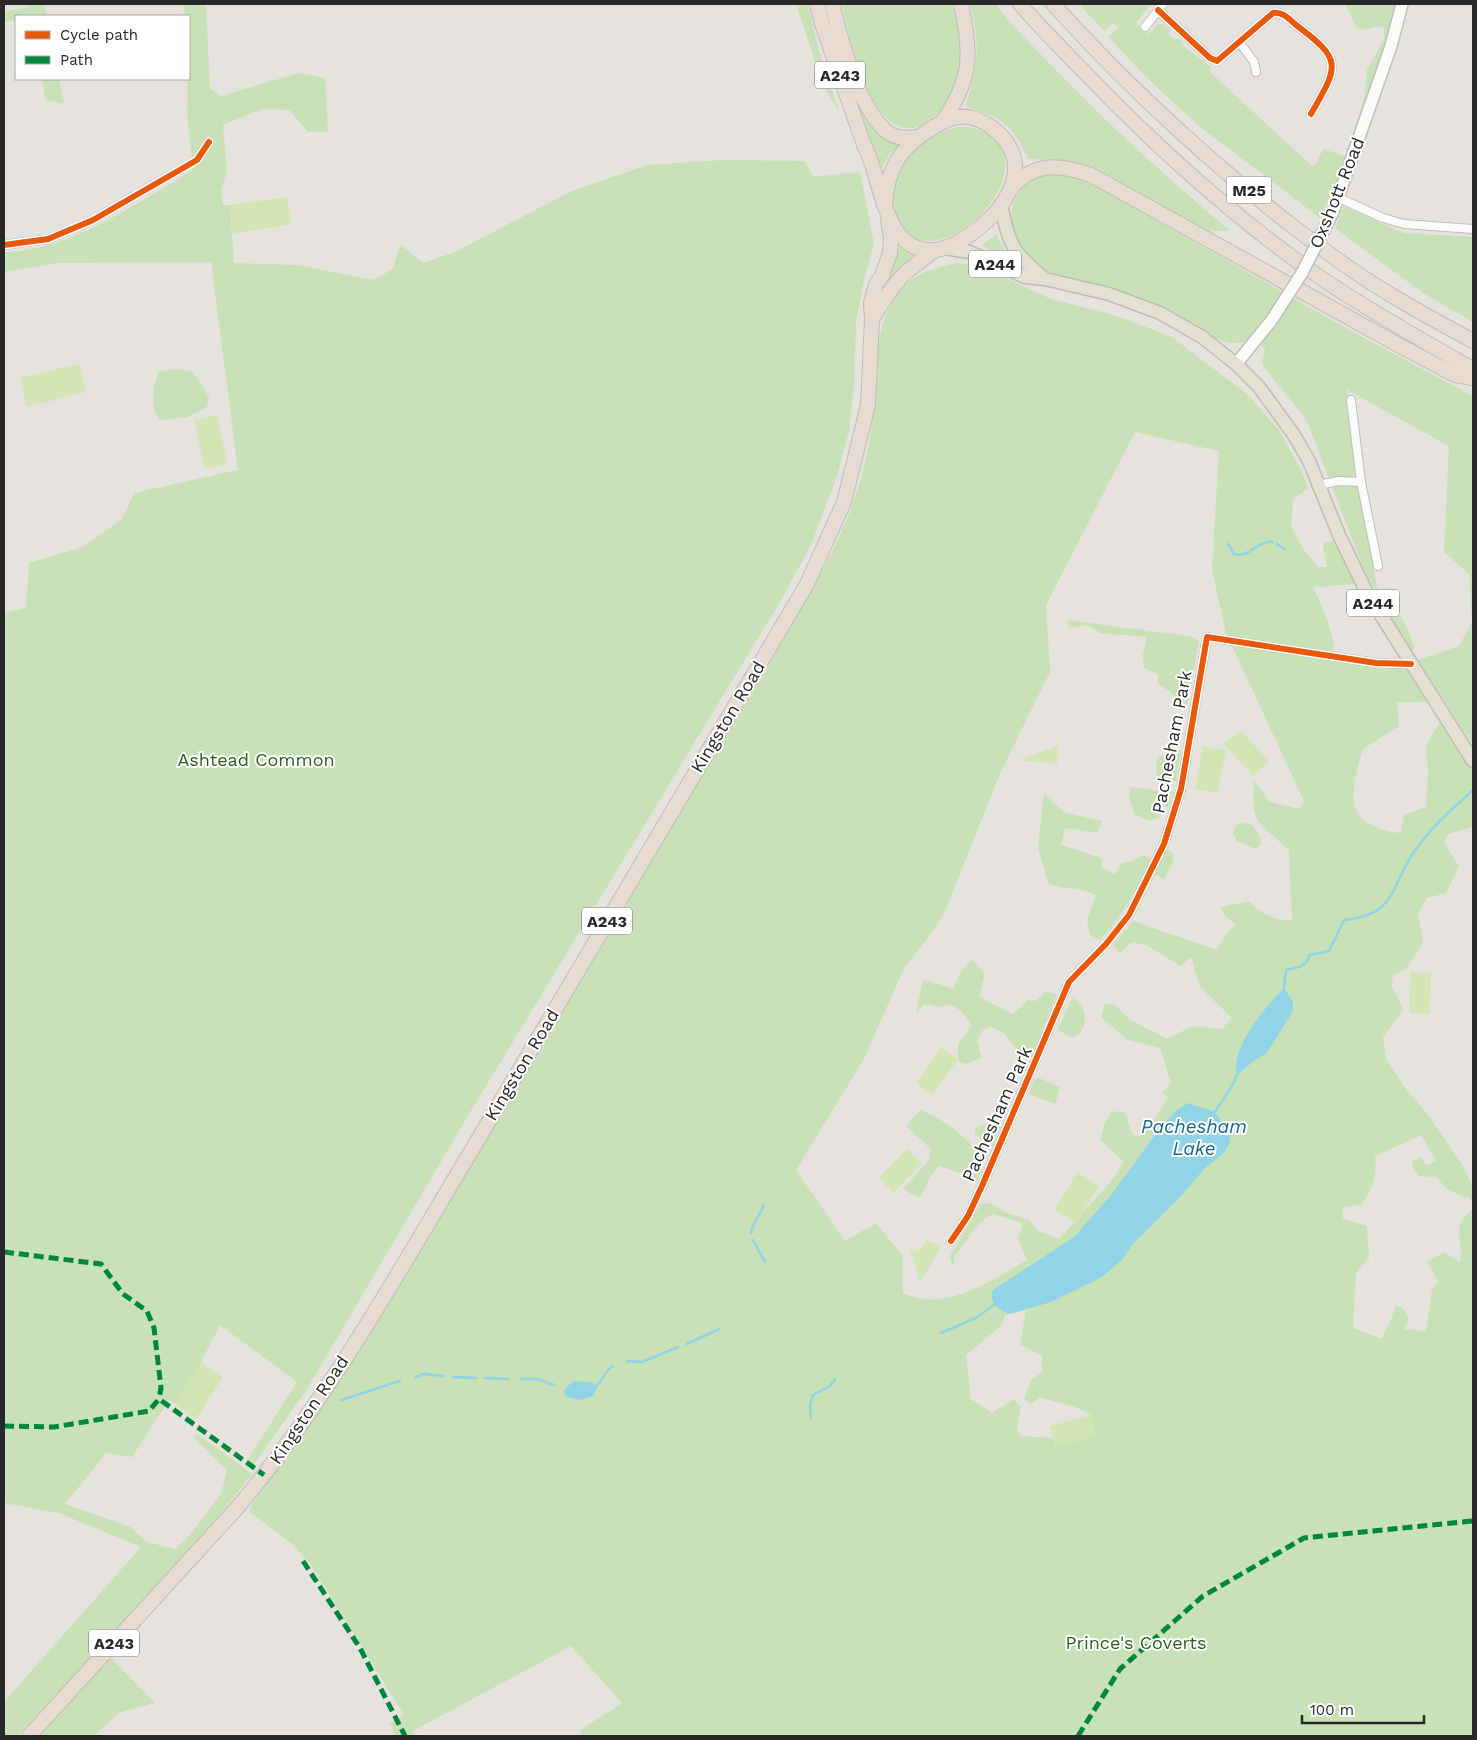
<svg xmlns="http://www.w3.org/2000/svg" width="1477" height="1740" viewBox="0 0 1477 1740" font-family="'Work Sans',sans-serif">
<rect width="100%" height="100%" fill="#e6e2dd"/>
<path fill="#c8e1b6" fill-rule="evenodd" d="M28 4H44L47 16H16V20L4 22V12L29 7Z
M183 4 206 6 210 89 221 96 299 73 325 78 328 132H308L289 110 262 109 223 125 227 171 221 190 223 205H230L234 263 298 265 373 280 393 269 400 244 423 263 455 252 572 191 647 165 723 160 804 161 814 177 860 172 874 244 864 280 856 322 854 386 849 431 837 476 811 545 780 602 472 1109 307 1389 254 1464 248 1459 297 1382 220 1325 201 1362 175 1404 169 1400 132 1457 106 1453 65 1504 130 1527 147 1542 175 1549 189 1536 221 1494 227 1470 194 1438 197 1434 252 1474 180 1564 17 1736H4V1702L141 1547 59 1513 4 1503V613L26 608 29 563 83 547 122 519 134 493 238 470 211 262 58 263 4 272V252C69 252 138 202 193 170L187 113 189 16H185Z
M796 4H808L818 48 840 114 822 83Z
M841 4H952C957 21 962 38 962 56 961 92 921 157 883 114 858 85 851 40 841 4Z
M970 4H996C1014 29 1038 51 1060 74 1114 130 1171 181 1230 231H1209L1085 166 1057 160 1028 159C1013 125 1001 116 965 107 978 67 981 45 970 4Z
M1079 4H1151L1136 23 1149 34 1158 24H1163L1170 31 1168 34 1175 40 1178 38 1182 41 1183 46C1193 54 1202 59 1211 67L1210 72 1312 166 1316 164 1323 149 1345 156 1364 99 1367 70 1384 39V28L1381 26 1363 30 1357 28 1345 4H1396C1380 78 1352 150 1320 218L1199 126 1144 75 1109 37 1118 27 1113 23 1104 31Z
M42 79H59L64 103 46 101Z
M856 100C866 120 876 140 900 145L889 155 881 169 854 101Z
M961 126C1064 139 963 268 911 236 898 228 891 216 890 202 890 197 889 192 889 187 889 182 893 177 896 173 910 148 933 133 961 126Z
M1069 174 1094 185 1353 332 1473 396V745L1418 660 1459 646 1472 622 1469 574 1444 552 1449 446 1347 390 1377 589H1385L1405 624 1415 648 1410 651 1364 570 1307 421 1262 364 1265 348 1252 338C1226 356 1188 320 1163 309 1141 300 1118 292 1095 285 1075 279 1049 275 1032 262 1007 242 1001 194 1035 179 1045 174 1058 175 1069 174Z
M1344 207 1404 233 1473 237V322L1423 293 1335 228Z
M996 234 1005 252 1026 270 1024 271 982 245Z
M896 245 915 255 899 269 882 293 879 294Z
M956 263 980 266 1051 299 1117 316 1172 337 1247 394 1279 430 1302 472 1308 489 1293 498 1291 527 1304 550 1318 567H1327L1323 544 1335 540 1357 584 1313 587C1322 606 1338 640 1333 661L1406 668 1428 702H1397L1399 726 1363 749C1349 795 1343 826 1401 833L1404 815 1426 807 1428 770 1426 745 1441 721 1473 771V827L1448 834 1444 843 1459 866 1446 893 1427 898 1418 913 1423 943 1406 969 1393 975 1392 986 1403 1010 1383 1037 1386 1059 1406 1089 1429 1116 1463 1166 1473 1188V1205L1469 1196 1466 1198 1445 1188 1437 1177 1419 1176 1412 1166 1413 1161 1421 1157 1426 1165 1436 1161 1421 1135 1375 1156C1377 1176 1373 1189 1361 1205L1343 1207V1219L1367 1226 1369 1258 1356 1273 1353 1328 1382 1339C1386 1327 1393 1319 1395 1306L1402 1307 1409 1319 1404 1329 1426 1331 1432 1289 1438 1281 1427 1261 1445 1252 1460 1263C1465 1235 1448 1232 1473 1208V1736H583L579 1731 622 1703 571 1646 413 1731 414 1736H396L390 1723 404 1715 311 1565 292 1544 250 1512 251 1506 318 1411 616 923 625 920 630 923 634 917 626 903 637 882C685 803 734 725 780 645 812 589 845 537 862 475 867 457 871 437 872 419 877 374 871 313 911 280 923 270 942 267 956 263ZM1135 432 1219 451 1212 570 1226 633 1304 801 1299 809 1270 802 1254 781C1250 824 1259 822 1289 850L1292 920C1276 921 1259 913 1249 901L1221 907 1224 915 1236 925 1227 932 1217 950 1133 921 1113 946 1120 953 1132 942 1146 945 1180 966 1191 957 1200 987 1232 1018 1222 1029 1192 1026 1168 1039 1130 1020 1115 1005 1105 1003 1101 1017 1128 1040 1160 1048 1171 1083 1162 1093 1168 1098 1142 1136 1133 1135 1125 1113 1112 1111 1105 1122 1100 1140 1124 1162 1108 1185 1059 1239 1038 1231 1029 1220 1007 1213 990 1203 981 1204 950 1256 951 1262 954 1264V1256C970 1239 972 1225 993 1214L1023 1223 1018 1239 1027 1260C998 1277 958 1304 922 1299 916 1298 909 1295 903 1293V1256L876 1223 845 1241 796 1170 864 1059 904 968 934 930 946 909 1001 771 1050 672 1046 605ZM1026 1310 1020 1345 1042 1355V1372L1031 1380 1024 1399 1031 1404 1040 1397C1060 1404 1073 1404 1091 1415L1055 1447 1053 1438 1020 1436 1017 1427 1021 1407 1014 1399 992 1413 971 1399 966 1355 1002 1325 1005 1315Z
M178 369 193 372 209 397 207 407 188 417 160 420C149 407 153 385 159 371Z
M1068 620 1193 637 1199 641 1187 707 1179 705 1175 695 1158 684V674L1144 668 1143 654 1147 637 1100 633 1087 625 1069 628Z
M1181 750 1176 781 1164 782 1156 774 1157 758 1169 752Z
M1130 787 1174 792 1169 806 1162 807 1159 818 1149 821 1135 815 1129 797Z
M1044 794 1065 813 1102 821 1097 833 1065 828 1061 845 1101 858 1102 868 1115 874 1122 863 1132 861 1143 855 1151 859C1137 888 1123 916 1100 940L1090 935 1087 920 1096 895C1079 886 1065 891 1048 883L1038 848Z
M1250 823 1260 836 1261 845 1256 849 1237 841 1233 834 1237 824Z
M1167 849 1173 853V862L1164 879 1154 874Z
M972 960 985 973 979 997 1013 1014 1028 1000 1036 1001 1045 992 1057 994 1031 1057 1016 1050 1004 1033 990 1026 982 1031 977 1041 982 1058 965 1064 958 1061V1044L972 1025 961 1011 950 1004 939 1007 924 1004 916 1013 923 979 953 989 961 971Z
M1072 998C1088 1006 1090 1030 1073 1038L1058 1030Z
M1039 1078 1060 1087 1055 1104 1029 1094 1034 1080Z
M920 1110C937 1115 980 1144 982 1163 983 1171 980 1176 976 1182L963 1174 940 1166C928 1174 928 1187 919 1198L903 1189 929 1160 931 1149 906 1126Z
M1004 1117 993 1146H987L975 1133V1128Z
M109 1656 155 1703 121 1712 93 1736H33Z"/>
<path fill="#d3e5b4" d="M287 197 291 224 233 234 230 205Z
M79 364 86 392 27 407 20 378Z
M217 415 227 464 204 469 194 420Z
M1241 730 1269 762 1253 776 1224 744Z
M1058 746 1057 764 1019 760Z
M1203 746 1226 750 1218 793 1195 789Z
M1410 972 1431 973 1430 1014 1409 1013Z
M941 1047 958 1059 933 1095 916 1083Z
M907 1149 922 1163 893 1193 879 1178Z
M1077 1172 1099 1186 1076 1223 1054 1210Z
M926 1240 941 1247 920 1282 910 1248 918 1253Z
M201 1362 223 1377 195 1420 175 1404Z
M1091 1415 1097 1436 1055 1447 1050 1426Z"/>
<path fill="#91d3e7" d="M1284 988 1293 1002V1011L1266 1054 1255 1060 1237 1075C1230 1047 1266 1007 1284 988Z
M1188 1103 1215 1112 1228 1129 1230 1142 1223 1154 1205 1168 1179 1198 1132 1245 1123 1259 1102 1277 1051 1302 1009 1314C999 1310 988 1302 993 1290L1074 1237 1112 1194 1157 1132 1175 1112Z
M573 1381 593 1383 597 1388 593 1396 579 1400 566 1397 564 1390Z"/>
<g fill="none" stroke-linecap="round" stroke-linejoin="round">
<path stroke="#91d3e7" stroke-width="2.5" d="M1228 544 1234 554C1249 559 1257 540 1273 542
M1277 544 1285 549
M1284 988 1286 970C1296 968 1306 967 1310 955L1329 951 1344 920C1395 915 1390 889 1412 855 1428 830 1452 809 1473 790
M1215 1112 1232 1086 1237 1075
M751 1233V1230L764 1205
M753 1240 765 1262
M941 1333 976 1318 995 1304
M687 1344 719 1329
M627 1361 642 1362 678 1347
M416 1377 424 1374 443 1376
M453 1377 476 1378
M485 1378 509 1379
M521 1379H537L554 1385
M596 1386C604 1380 604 1371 613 1366
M341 1400 400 1381
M811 1418 810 1405 813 1395 830 1386 835 1379"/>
<defs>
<path id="street" d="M1158 10 1210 58 1217 61 1273 13C1282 11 1289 19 1296 25 1343 60 1339 65 1311 114
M1145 27 1163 4
M1240 43 1254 62 1256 72
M1339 198 1383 218 1404 224 1473 229
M4 245 48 239 93 220 197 160 209 142
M1351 400 1361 482 1378 566
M1319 485 1338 481 1361 482
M951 1241 968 1216 982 1186 1069 982 1106 944 1129 915 1164 844 1181 789 1207 637 1376 663 1411 664"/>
<path id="secondary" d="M1333 212 1391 46 1402 4
M1236 364 1271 321"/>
<path id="primary" d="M1001 204C1009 245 1012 252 1045 279
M944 248 970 252 1025 277 1045 279 1109 294 1160 313 1202 337 1236 364 1259 387 1294 435 1309 461 1339 535 1367 593 1473 761"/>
<path id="highway" d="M817 4 822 24 864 145C882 177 883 254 934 250 954 249 975 232 989 219 1003 207 1016 184 1015 166 1015 139 979 110 953 118 942 121 932 128 923 134 897 152 887 173 885 204
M832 4C840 37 860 113 889 133 897 139 908 138 919 137
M1020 4C1044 32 1070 57 1095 83 1164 154 1240 222 1321 278 1370 311 1421 340 1473 369
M1053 4C1134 94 1232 183 1331 255 1375 288 1425 315 1473 341
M942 122C972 80 972 53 961 4
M1012 187C1035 161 1061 165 1091 175L1402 347 1455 375 1473 378
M872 319 892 288 904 274 935 250
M29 1736 237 1508C330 1397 401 1267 476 1143 587 957 696 770 807 584L844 502 868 405 872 319 871 303 876 284 882 276 890 253 891 239 888 218"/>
</defs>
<use href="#street" stroke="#bfbebf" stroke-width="10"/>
<use href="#secondary" stroke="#bfbebf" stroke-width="14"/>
<use href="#primary" stroke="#bfbdbc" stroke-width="15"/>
<use href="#highway" stroke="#bfbdbc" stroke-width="16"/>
<use href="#street" stroke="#fbfbfa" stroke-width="8"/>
<use href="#secondary" stroke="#fbfbfa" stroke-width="11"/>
<use href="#primary" stroke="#e5e0d2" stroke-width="12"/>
<use href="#highway" stroke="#e8dbd2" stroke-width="14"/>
<defs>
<path id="secondary-bridge" d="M1271 321 1302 273 1333 212"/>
</defs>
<use href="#secondary-bridge" stroke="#bfbebf" stroke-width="14" stroke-linecap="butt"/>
<use href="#secondary-bridge" stroke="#fbfbfa" stroke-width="11"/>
<path stroke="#00873e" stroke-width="5" stroke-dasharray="10 5" stroke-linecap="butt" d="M4 1252 101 1264 123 1294 147 1311 154 1328 161 1388 159 1399
M4 1426 54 1427 149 1411 159 1399 264 1475
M303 1561 360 1648 405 1736
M1078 1736 1120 1669 1203 1596 1304 1538 1473 1521"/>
<defs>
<path id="cycleway" d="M1158 10 1210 58 1217 61 1273 13C1282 11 1289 19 1296 25 1343 60 1339 65 1311 114
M4 245 48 239 93 220 197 160 209 142
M951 1241 968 1216 982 1186 1069 982 1106 944 1129 915 1164 844 1181 789 1207 637 1376 663 1411 664"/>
</defs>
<use href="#cycleway" stroke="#fff" stroke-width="9"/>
<use href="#cycleway" stroke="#e8590c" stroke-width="6"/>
</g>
<g text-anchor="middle" stroke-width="4" stroke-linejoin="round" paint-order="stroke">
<g fill="#fff" stroke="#686868" stroke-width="1">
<rect x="815" y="61.5" width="50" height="27" rx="4"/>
<rect x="1226.5" y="176.5" width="45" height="27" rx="4"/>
<rect x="969" y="250.5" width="52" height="27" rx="4"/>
<rect x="1347" y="589.5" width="52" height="27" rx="4"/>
<rect x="582" y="907.5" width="50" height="27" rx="4"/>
<rect x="89" y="1629.5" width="50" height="27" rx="4"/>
</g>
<g font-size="16" font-weight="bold" fill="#282828">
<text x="840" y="81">A243</text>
<text x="1249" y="196">M25</text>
<text x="995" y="270">A244</text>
<text x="1373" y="609">A244</text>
<text x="607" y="927">A243</text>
<text x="114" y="1649">A243</text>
</g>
<g font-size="18" fill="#282828" stroke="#fff">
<text transform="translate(1337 193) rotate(-68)" y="6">Oxshott Road</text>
<text transform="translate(728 717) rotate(-59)" y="6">Kingston Road</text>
<text transform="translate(1172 742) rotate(-79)" y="6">Pachesham Park</text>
<text transform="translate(522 1065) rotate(-59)" y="6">Kingston Road</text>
<text transform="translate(997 1114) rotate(-66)" y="6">Pachesham Park</text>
<text transform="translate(309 1410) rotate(-56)" y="6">Kingston Road</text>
</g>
<g font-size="18" fill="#2a621b" stroke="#fff">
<text x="256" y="766">Ashtead Common</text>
<text x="1136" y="1649">Prince's Coverts</text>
</g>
<g font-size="19" font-style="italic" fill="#106893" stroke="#fff">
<text x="1194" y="1133">Pachesham<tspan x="1194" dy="22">Lake</tspan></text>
</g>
</g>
<rect width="1477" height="1740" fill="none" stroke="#282828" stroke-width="10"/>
<rect x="15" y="15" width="175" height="65" fill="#ffffff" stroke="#a9a9a9"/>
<rect x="25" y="31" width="25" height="8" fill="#e8590c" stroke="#a9a9a9"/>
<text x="60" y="40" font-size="15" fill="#282828">Cycle path</text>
<rect x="25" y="56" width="25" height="8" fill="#00873e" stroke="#a9a9a9"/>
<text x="60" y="65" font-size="15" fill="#282828">Path</text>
<path d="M1302 1715v8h122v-8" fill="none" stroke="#282828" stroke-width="2.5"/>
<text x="1310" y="1715" font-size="15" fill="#282828" stroke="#ffffff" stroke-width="4" paint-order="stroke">100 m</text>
</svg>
